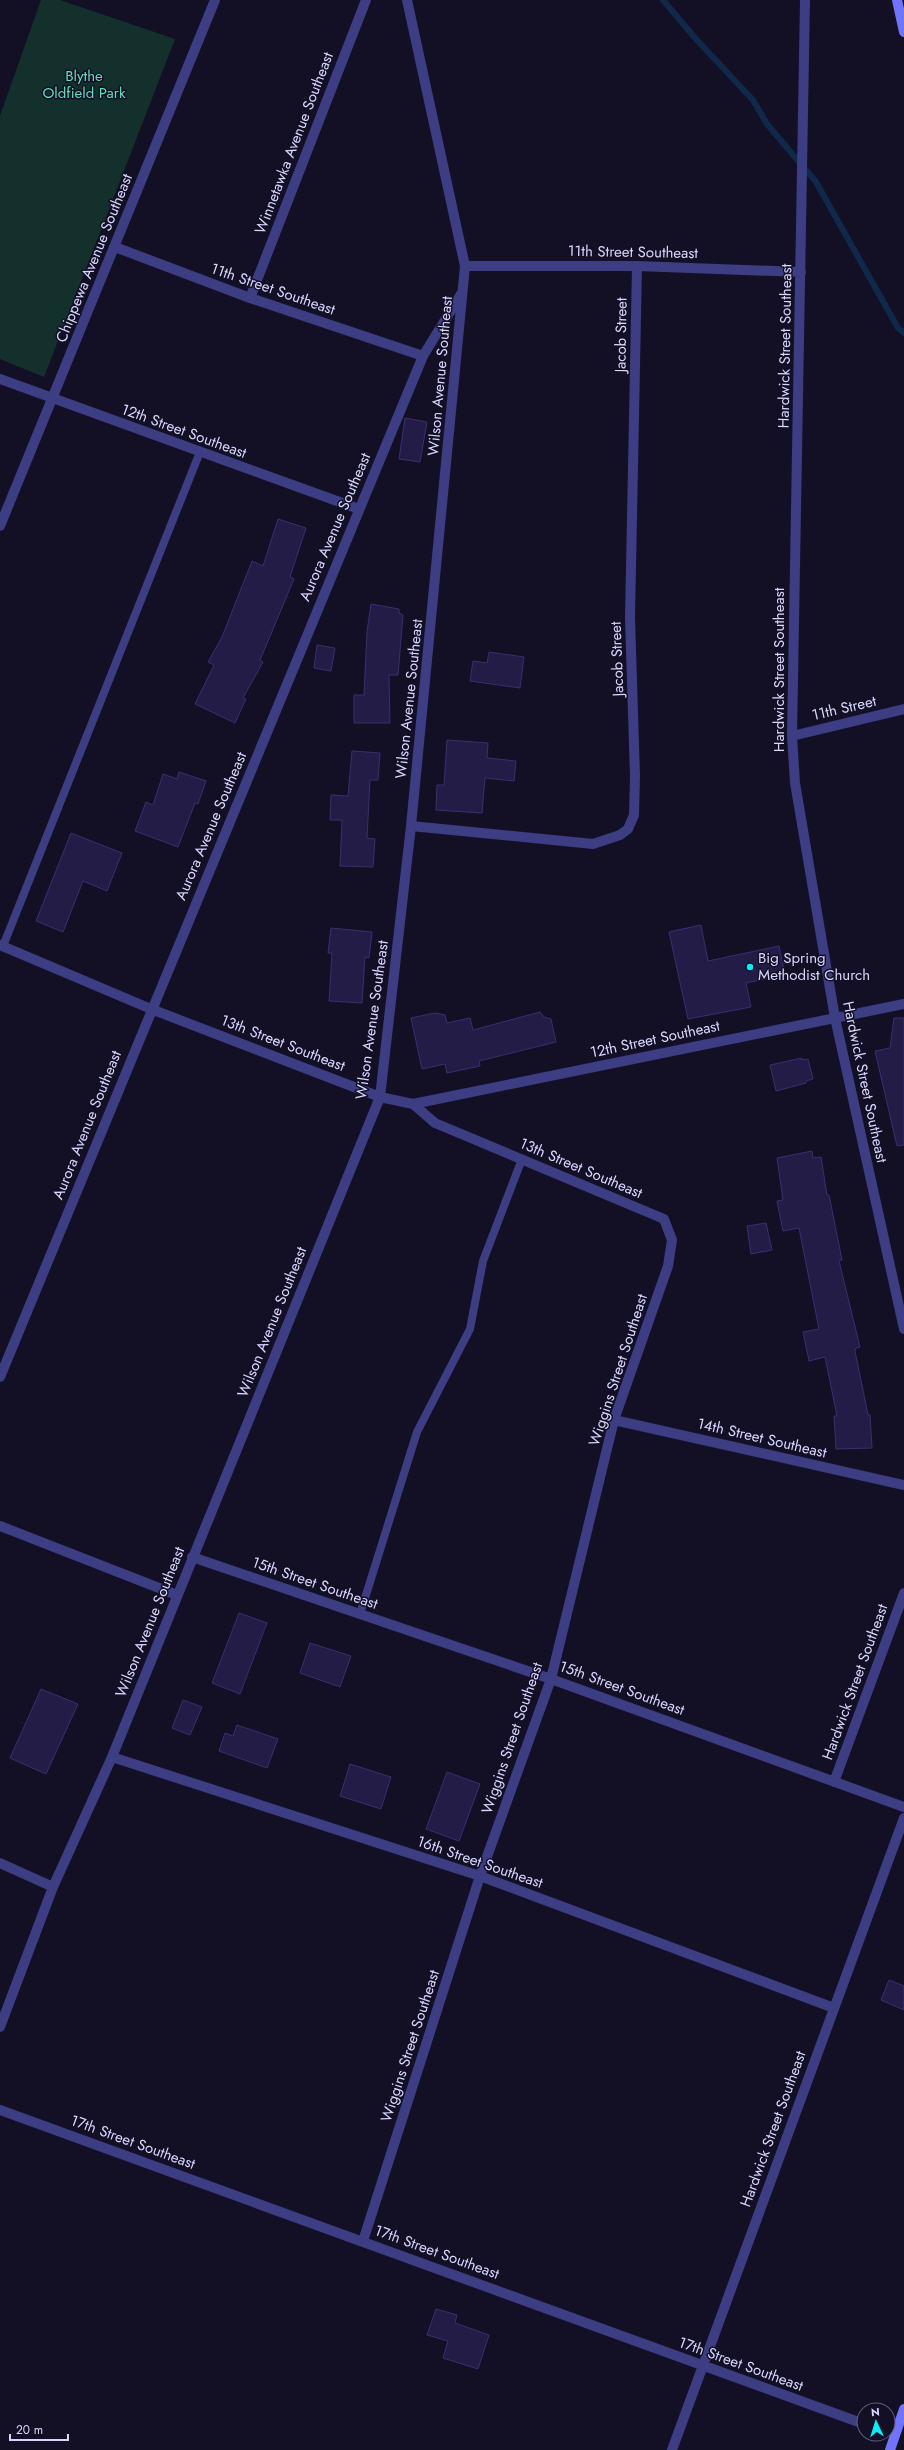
<svg xmlns="http://www.w3.org/2000/svg" width="904" height="2450" viewBox="0 0 904 2450" font-family="Jost,sans-serif">
<rect width="100%" height="100%" fill="#131026"/>
<path fill="#13302d" d="M41 0H60L175 39 44 377 0 359V116Z"/>
<g fill="none" stroke-linecap="round" stroke-linejoin="round">
<path stroke="#10294a" stroke-width="6" d="M663 0 695 38 753 100 767 124 816 182 898 328 904 333"/>
</g>
<path fill="#231c46" stroke="#392f71" d="M405 418 427 422 420 462 399 459Z
M278 519 306 528 290 577 294 579 260 660 263 662 243 698 246 699 235 723 195 704 214 665 208 662 222 637 252 561 263 566Z
M371 604 399 609V613L403 615 398 675H389L390 723H354V695H364L367 632Z
M317 645 335 648 331 671 314 668Z
M489 652 524 657 520 688 470 681 473 661 487 663Z
M447 740 488 743 487 758 516 761 514 781 485 778 482 813 436 810 437 785H444Z
M352 751 380 753 378 780H370L367 838 375 839 373 867 340 866 342 820H330L331 795 348 796Z
M179 772 206 781 198 804 195 803 178 847 135 831 146 802 153 805 163 774 177 779Z
M71 833 122 853 107 891 83 881 63 932 36 921Z
M701 925 708 961 779 946 785 975 746 983 751 1007 688 1019 669 932Z
M331 928 372 932 369 958 365 957 362 1003 329 1001 332 953H328Z
M540 1012 544 1017 551 1019 556 1042 479 1061 480 1066 447 1073 445 1064 422 1069 411 1018 435 1013 445 1015 447 1023 470 1018 473 1030Z
M894 1018H904V1145L897 1146 875 1051 890 1048Z
M802 1058V1060L808 1059 813 1079 806 1081V1083L776 1091 770 1065Z
M812 1151 813 1158 821 1157 827 1195H829L842 1260 839 1261 860 1347 856 1348 855 1351 868 1415H870L872 1448 836 1449 834 1416H837L825 1357 809 1361 803 1332 819 1329 799 1228 783 1231 777 1201 783 1200 777 1158Z
M766 1223 772 1250 751 1254 747 1226Z
M239 1613 267 1623 240 1694 212 1683Z
M310 1643 351 1656 340 1687 300 1673Z
M41 1689 78 1704 46 1774 10 1758Z
M183 1700 202 1707 190 1735 172 1728Z
M237 1725 278 1739 267 1768 219 1751 225 1733 233 1736Z
M350 1764 391 1777 381 1809 340 1796Z
M447 1772 480 1784 459 1841 426 1829Z
M889 1980 904 1986V2010L881 2000Z
M436 2309 457 2315 455 2323 489 2335 478 2369 443 2358 448 2341 427 2335Z"/>
<g fill="none" stroke-linecap="round" stroke-linejoin="round">
<path stroke="#3c3d83" stroke-width="8" d="M3 946 200 452
M360 1614 417 1432 470 1329 483 1261 522 1159"/>
<path stroke="#3c3d83" stroke-width="10" d="M805 0 792 736 795 783 835 1018 904 1329
M115 247 250 298 423 356
M465 266H637L801 272
M250 298 366 0
M0 379 359 509
M0 526 215 0
M792 736 904 709
M411 826 593 844 620 835 628 829 634 815 635 776 630 618 637 266
M0 945 151 1009 380 1097 413 1104 435 1123 664 1219 672 1240 668 1266 614 1420 551 1679 480 1876 363 2241
M413 1104 904 1004
M0 1377 423 356 461 294
M614 1420 904 1485
M0 1526 177 1595
M192 1557 551 1679 904 1807
M112 1757 480 1876 834 2008
M834 1782 904 1593
M0 1863 53 1887
M0 2027 53 1887 112 1757 380 1097 411 826 465 266 407 0
M0 2110 864 2424
M672 2450 904 1818"/>
<path stroke="#7074fb" stroke-width="10" d="M897 0 904 32
M890 2450 904 2409"/>
</g>
<circle fill="#08ecf7" stroke="#131026" stroke-width="1.5" cx="750" cy="967" r="4"/>
<g text-anchor="middle" stroke-width="3" stroke-linejoin="round" paint-order="stroke">
<g font-size="15" fill="#63dcb8" stroke="#131026">
<text x="84" y="81">Blythe<tspan x="84" dy="17">Oldfield Park</tspan></text>
</g>
<g font-size="15" fill="#d8d6fe" stroke="#131026">
<text transform="translate(294 143) rotate(-69)" y="5">Winnetawka Avenue Southeast</text>
<text transform="translate(633 252) rotate(1)" y="5">11th Street Southeast</text>
<text transform="translate(94 258) rotate(-68)" y="5">Chippewa Avenue Southeast</text>
<text transform="translate(273 289) rotate(19)" y="5">11th Street Southeast</text>
<text transform="translate(621 335) rotate(-89)" y="5">Jacob Street</text>
<text transform="translate(785 346) rotate(-89)" y="5">Hardwick Street Southeast</text>
<text transform="translate(440 376) rotate(-85)" y="5">Wilson Avenue Southeast</text>
<text transform="translate(184 431) rotate(20)" y="5">12th Street Southeast</text>
<text transform="translate(335 527) rotate(-67)" y="5">Aurora Avenue Southeast</text>
<text transform="translate(617 659) rotate(-92)" y="5">Jacob Street</text>
<text transform="translate(779 670) rotate(-90)" y="5">Hardwick Street Southeast</text>
<text transform="translate(409 699) rotate(-84)" y="5">Wilson Avenue Southeast</text>
<text transform="translate(844 708) rotate(-13)" y="5">11th Street</text>
<text transform="translate(211 826) rotate(-67)" y="5">Aurora Avenue Southeast</text>
<text transform="translate(372 1020) rotate(-82)" y="5">Wilson Avenue Southeast</text>
<text transform="translate(655 1039) rotate(-12)" y="5">12th Street Southeast</text>
<text transform="translate(283 1043) rotate(21)" y="5">13th Street Southeast</text>
<text transform="translate(865 1082) rotate(78)" y="5">Hardwick Street Southeast</text>
<text transform="translate(87 1125) rotate(-68)" y="5">Aurora Avenue Southeast</text>
<text transform="translate(581 1168) rotate(23)" y="5">13th Street Southeast</text>
<text transform="translate(272 1322) rotate(-68)" y="5">Wilson Avenue Southeast</text>
<text transform="translate(618 1370) rotate(-72)" y="5">Wiggins Street Southeast</text>
<text transform="translate(762 1438) rotate(13)" y="5">14th Street Southeast</text>
<text transform="translate(315 1583) rotate(19)" y="5">15th Street Southeast</text>
<text transform="translate(150 1622) rotate(-68)" y="5">Wilson Avenue Southeast</text>
<text transform="translate(855 1682) rotate(-70)" y="5">Hardwick Street Southeast</text>
<text transform="translate(622 1688) rotate(20)" y="5">15th Street Southeast</text>
<text transform="translate(512 1738) rotate(-71)" y="5">Wiggins Street Southeast</text>
<text transform="translate(480 1862) rotate(19)" y="5">16th Street Southeast</text>
<text transform="translate(410 2046) rotate(-72)" y="5">Wiggins Street Southeast</text>
<text transform="translate(773 2129) rotate(-70)" y="5">Hardwick Street Southeast</text>
<text transform="translate(133 2142) rotate(20)" y="5">17th Street Southeast</text>
<text transform="translate(437 2252) rotate(20)" y="5">17th Street Southeast</text>
<text transform="translate(741 2364) rotate(20)" y="5">17th Street Southeast</text>
</g>
<g font-size="15" fill="#d8d6fe" stroke="#131026" text-anchor="start">
<text x="758" y="963">Big Spring<tspan x="758" dy="17">Methodist Church</tspan></text>
</g>
</g>
<g transform="translate(876 2422) rotate(356)"><circle r="19" fill="#131026" stroke="#625f7c"/>
<path d="M0-3L7 15L0 10L-7 15Z" fill="#08ecf7"/>
<text y="-6" font-size="11" font-weight="bold" text-anchor="middle" fill="#d8d6fe">N</text>
</g>
<path d="M10 2434v6h58v-6" fill="none" stroke="#d8d6fe" stroke-width="2"/>
<text x="16" y="2434" font-size="12" fill="#d8d6fe" stroke="#131026" stroke-width="3" paint-order="stroke">20 m</text>
</svg>
